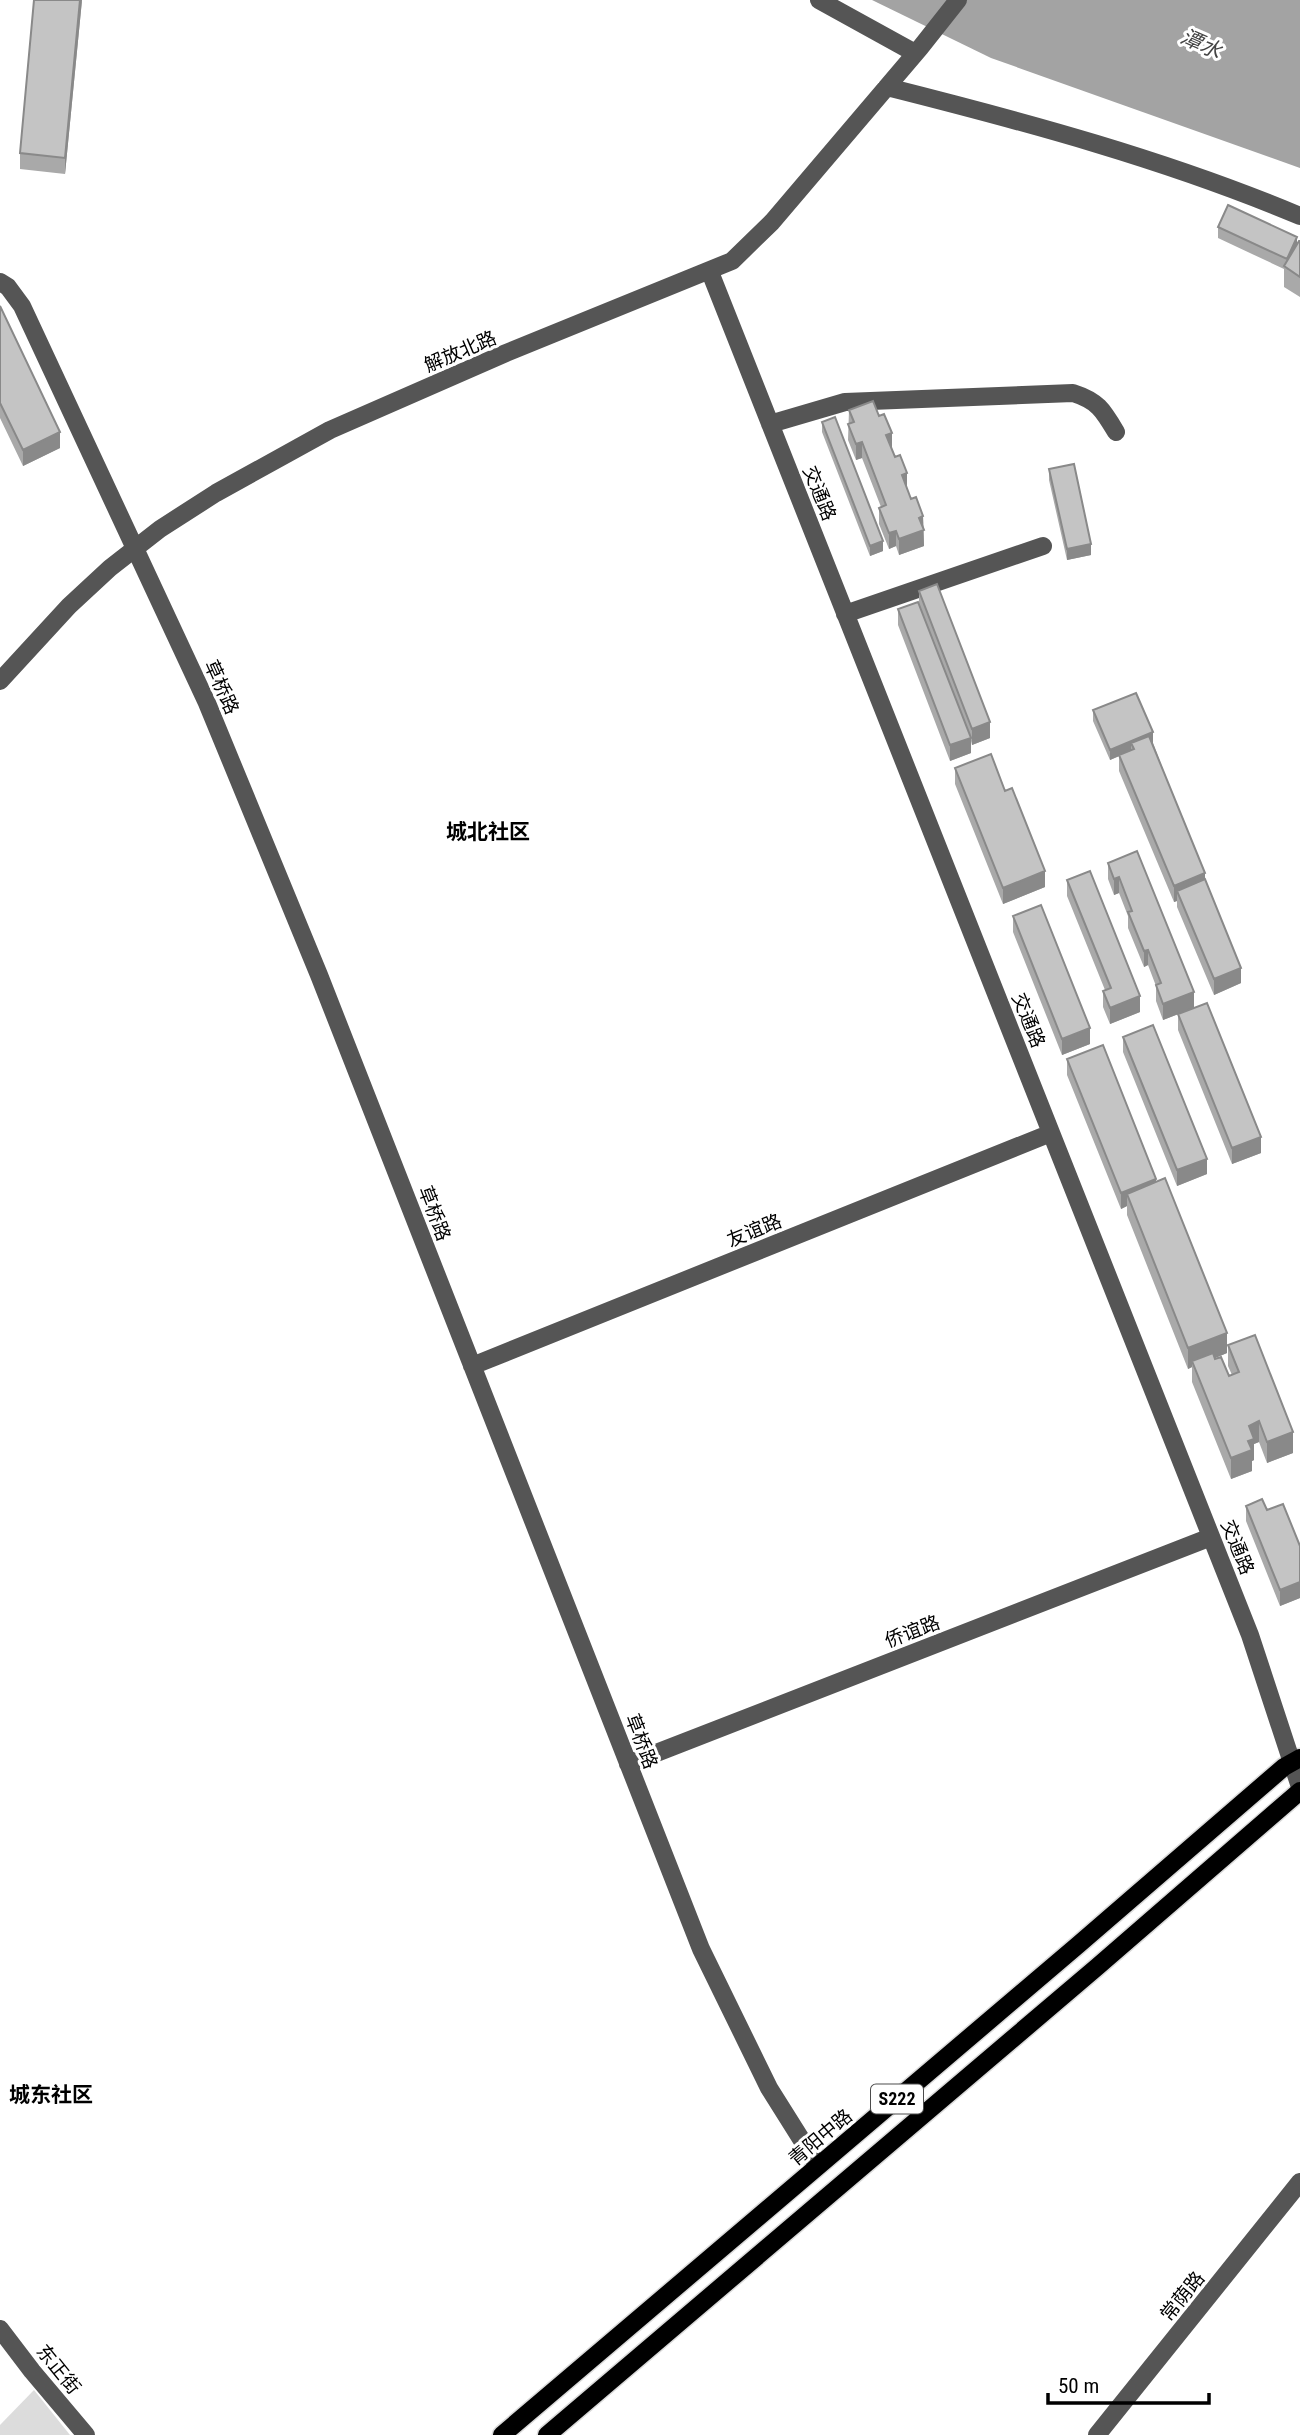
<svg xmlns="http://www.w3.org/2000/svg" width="1300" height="2435" viewBox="0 0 1300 2435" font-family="'Roboto Condensed','Noto Sans SC',sans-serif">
<rect width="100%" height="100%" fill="#fff"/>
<path fill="#dcdcdc" d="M34 2390 70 2435H0V2425Z"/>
<path fill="#a3a3a3" d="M872 0H1300V168L991 58Z"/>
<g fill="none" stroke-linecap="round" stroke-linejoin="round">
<defs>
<path id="major" d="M502 2435 1078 1945 1284 1767 1300 1758
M547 2435 1097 1967 1300 1791"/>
</defs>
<use href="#major" stroke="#dbdbdb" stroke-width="21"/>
<path stroke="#555" stroke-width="18" d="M819 0 915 53
M887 87C1026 122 1167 160 1300 216
M710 272 1250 1635 1300 1787
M0 282 8 287 22 306 207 703 319 975 701 1949 769 2088 818 2166
M770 424 845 402 1073 393C1098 401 1103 410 1116 432
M845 614 1043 546
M0 681 69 606 110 568 160 529 216 493 330 430 506 353 732 261 772 222 920 48 958 0
M472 1366 1051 1133
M628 1764 1211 1537
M0 2329 32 2371 86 2435
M1097 2435 1300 2182"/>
<use href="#major" stroke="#000" stroke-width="18"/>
</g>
<path fill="#a9a9a9" d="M82 0 65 174 20 169V153Z
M1218 227 1297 244 1300 241V297L1284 287V269L1218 238Z
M0 306 60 448 23 466 0 418Z
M849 410 892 449 911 499 923 516 924 546 899 555 896 546 889 549 879 524V508L881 507 862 458 856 460 848 440Z
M822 422 883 551 870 556 822 432Z
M1049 469 1091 555 1067 560 1049 480Z
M919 591 990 738 972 745 971 741V753L950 761 898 625V609L919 603Z
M1093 710 1153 743 1205 880 1241 983 1214 995 1177 907V901L1174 902 1119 771V756L1110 760 1093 721Z
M955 768 1045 887 1003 904 955 784Z
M1137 851 1194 1008 1163 1020 1156 1001V986L1148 965 1144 967 1128 928V916L1119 893 1114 895 1108 879V863Z
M1067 880 1140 1012 1110 1024 1103 1007V991L1105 990 1067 896Z
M1013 916 1090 1044 1062 1055 1013 932Z
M1178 1014 1261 1153 1232 1164 1178 1030Z
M1123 1037 1207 1174 1177 1186 1123 1052Z
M1067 1059 1156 1182 1227 1353 1215 1358 1229 1376 1232 1375 1228 1366V1345L1293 1453 1267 1463 1259 1442 1254 1444V1460L1252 1461V1471L1231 1479 1192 1382V1367L1188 1369 1127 1215V1206L1121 1209 1067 1075Z
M1246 1506 1267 1510 1300 1546V1598L1280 1606 1246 1521Z"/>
<path fill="#898989" d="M80 0H82L65 174V158Z
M1297 237V248L1287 270V259Z
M60 432V448L23 466V450Z
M892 433V449L886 435Z
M862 442V458L856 460V444Z
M907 473V489L902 475Z
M923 516 924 546 899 555V539L919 518Z
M896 531V546L889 549V533Z
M883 541V551L870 556V546Z
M1091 544V555L1067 560V549Z
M990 722V738L972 745V729Z
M1153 732V743L1134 750 1131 743V751L1110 760V750Z
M971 738V753L950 761V745Z
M1045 871V887L1003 904V888Z
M1205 873V889L1177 891V901L1174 902V886Z
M1119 877V893L1114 895V879Z
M1148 950V965L1144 967V951Z
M1241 968V983L1214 995V979Z
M1194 992V1008L1163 1020V1004Z
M1140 996V1012L1110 1024V1008Z
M1090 1028V1044L1062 1055V1039Z
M1261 1137V1153L1232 1164V1148Z
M1207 1159V1174L1177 1186V1170Z
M1156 1179V1194H1127V1206L1121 1209V1193Z
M1227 1333V1353L1194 1367 1192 1361V1367L1188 1369V1348Z
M1259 1421V1442L1254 1444V1460L1252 1461V1471L1231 1479V1458L1249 1426Z
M1293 1432V1453L1267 1463V1442Z
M1300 1582V1598L1280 1606V1590Z"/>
<path fill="#c4c4c4" stroke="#898989" stroke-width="2" d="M34 0H80L65 158 20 153Z
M1228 205 1297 237 1287 259 1218 227Z
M1299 241H1300V277L1284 266Z
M0 306 60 432 23 450 0 403Z
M873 401 879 416 884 414 892 433 886 435 895 457 900 455 907 473 902 475 911 499 916 497 923 516 919 518 924 530 899 539 896 531 889 533 879 508 886 505 862 442 856 444 848 424 854 422 849 410Z
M835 417 883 541 870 546 822 422Z
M1074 464 1091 544 1067 549 1049 469Z
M937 584 990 722 972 729 919 591Z
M918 602 971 738 950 745 898 609Z
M1136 693 1153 732 1110 750 1093 710Z
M1149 736 1205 873 1174 886 1119 755 1134 749 1131 743Z
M991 754 1005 791 1012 788 1045 871 1003 888 955 768Z
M1137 851 1194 992 1163 1004 1156 985 1161 983 1148 950 1144 951 1128 912 1132 911 1119 877 1114 879 1108 863Z
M1090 871 1140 996 1110 1008 1103 991 1111 988 1067 880Z
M1205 879 1241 968 1214 979 1177 891Z
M1041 905 1090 1028 1062 1039 1013 916Z
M1207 1003 1261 1137 1232 1148 1178 1014Z
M1153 1025 1207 1159 1177 1170 1123 1037Z
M1103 1045 1156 1179 1121 1193 1067 1059Z
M1165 1178 1227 1333 1188 1348 1127 1194Z
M1255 1335 1293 1432 1267 1442 1259 1421 1249 1426 1254 1439 1248 1441 1252 1450 1231 1458 1192 1361 1213 1353 1215 1359 1221 1357 1229 1376 1239 1372 1228 1345Z
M1262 1499 1267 1510 1283 1504 1300 1546V1582L1280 1590 1246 1506Z"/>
<g text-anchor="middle" stroke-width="6" stroke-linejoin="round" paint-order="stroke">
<rect fill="#fff" stroke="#4c4c4c" stroke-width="2" x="871" y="2084.5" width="52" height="29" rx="5"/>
<g font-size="18" font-weight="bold" fill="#000">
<text x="897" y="2105">S222</text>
</g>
<g font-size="19" fill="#000" stroke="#fff">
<text transform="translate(460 351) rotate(-23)" y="7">解放北路</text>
<text transform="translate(820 493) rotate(68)" y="7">交通路</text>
<text transform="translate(222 687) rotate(66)" y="7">草桥路</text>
<text transform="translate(1029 1020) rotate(68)" y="7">交通路</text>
<text transform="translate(435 1213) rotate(69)" y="7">草桥路</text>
<text transform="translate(754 1230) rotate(-22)" y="7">友谊路</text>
<text transform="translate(1238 1547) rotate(68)" y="7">交通路</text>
<text transform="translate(912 1631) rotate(-21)" y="7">侨谊路</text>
<text transform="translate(642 1741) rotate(69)" y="7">草桥路</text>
<text transform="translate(820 2137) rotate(-40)" y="7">青阳中路</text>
<text transform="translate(1182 2296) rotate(-51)" y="7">常荫路</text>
<text transform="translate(59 2369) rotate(51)" y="7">东正街</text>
</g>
<g font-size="21" font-style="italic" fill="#444" stroke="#fff">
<text transform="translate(1201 44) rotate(24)" y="7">潭水</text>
</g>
<g font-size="21" font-weight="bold" fill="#000" stroke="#fff">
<text x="488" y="839">城北社区</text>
<text x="51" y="2102">城东社区</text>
</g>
</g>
<path d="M1048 2393v10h161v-10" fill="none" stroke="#000000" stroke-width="3.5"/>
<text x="1058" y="2393" font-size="21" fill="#000000" stroke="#ffffff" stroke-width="5" paint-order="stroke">50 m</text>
</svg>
